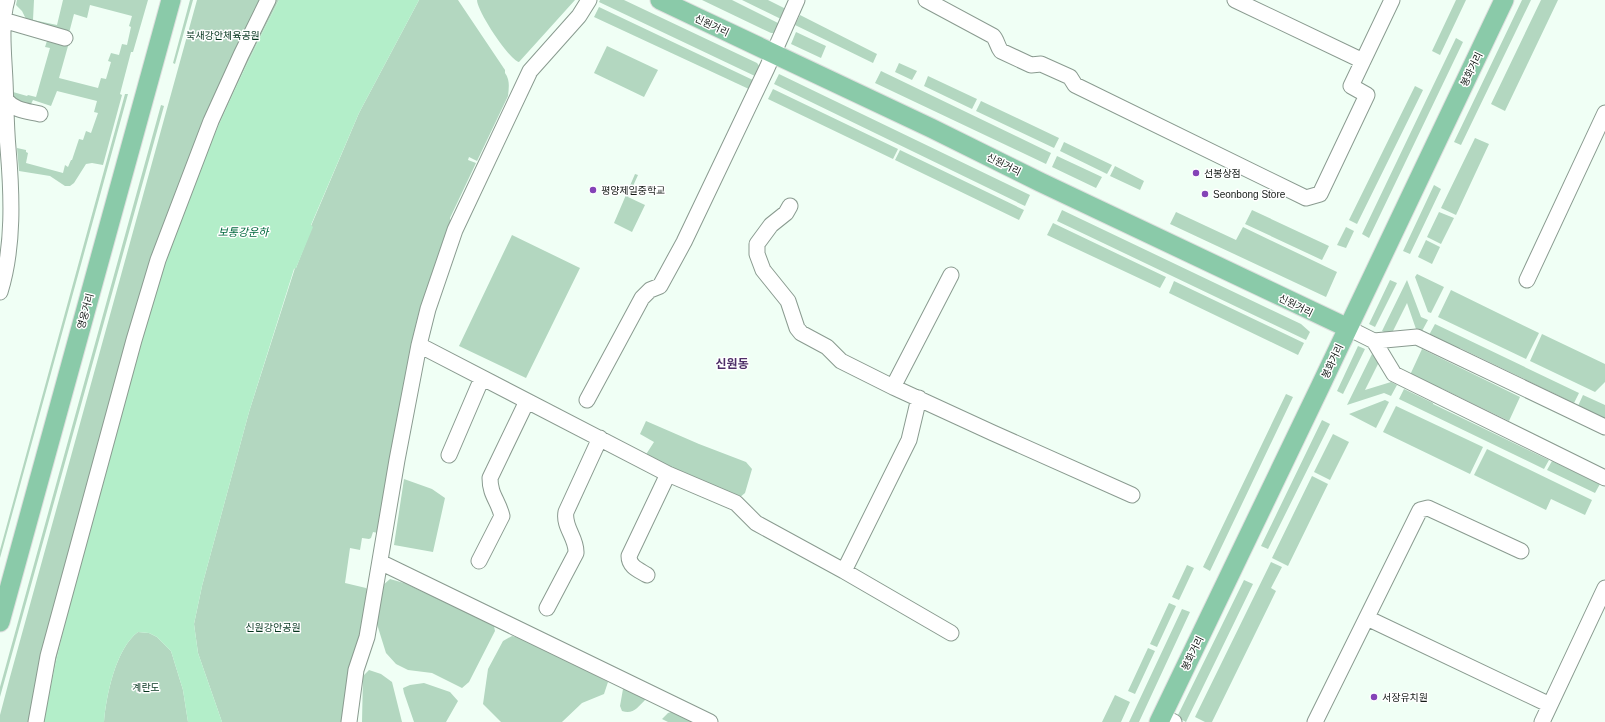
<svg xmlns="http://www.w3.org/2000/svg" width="1605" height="722" viewBox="0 0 1605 722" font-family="Helvetica,'Noto Sans KR',sans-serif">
<rect width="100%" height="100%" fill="#f0fff5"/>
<path fill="#b3d7c0" d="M17 0H34L33 20 57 25 63 0H148L133 52H131L120 94 122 95 103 165 92 163 86 164 74 183 70 186H65L50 176 19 171 17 148 26 150V152L28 153 26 163 63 173 65 165 68 167 71 160H72L79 139 83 140 86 131 91 133 98 113 94 112 97 101 57 91 51 106 33 100 30 106 14 99 13 92 27 96 28 95 36 97 50 48 45 47 47 41 68 46 59 78 98 88 101 78 106 79 111 62 108 61 111 53 119 55 122 44 127 45 131 27 129 26 132 16 90 5 87 18 74 14 69 33 27 21 22 11 16 5Z
M190 0H193L175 64 173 63Z
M197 0H279C240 76 203 154 175 234 148 314 127 396 105 477 83 558 58 639 44 722H0V715L10 677Z
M419 0H458L505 70V73C510 80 509 87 508 96L477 161 469 157 468 160 476 163 450 218 451 224 378 533 373 532 371 538 369 539 362 538 360 550 350 548 345 583 366 588 367 589 365 621 343 722H222L198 653 194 624 202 586 249 412 295 268H296L312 227 311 226 359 113Z
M477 0H575L519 62C509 60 477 11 477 0Z
M600 0H624L757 63 760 67 757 77 599 2Z
M702 0H732L782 25 775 33H771Z
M742 0H768L788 10 783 20Z
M1456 0H1466L1440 55 1432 51Z
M1522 0H1531L1461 145 1454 142Z
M1541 0H1558L1505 111 1491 104Z
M599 7 755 81 751 90 594 17Z
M800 15 877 54 873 63 795 25Z
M796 32 826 46 821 58 791 44Z
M1456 38 1463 42 1369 238 1362 234Z
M607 46 658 70 644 97 594 73Z
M899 63 917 71 912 80 895 72Z
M881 71 1051 153 1046 164 875 83Z
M779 74 1030 195 1025 206 774 84Z
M928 76 977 99 972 109 924 86Z
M1415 86 1423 90 1357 224 1349 220Z
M773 89 898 149 893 159 768 99Z
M125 94H128L0 558V550Z
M981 101 1059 138 1054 148 976 111Z
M161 105 164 106 0 697V687Z
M1475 138 1489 144 1456 215 1441 208Z
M1064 142 1112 165 1107 174 1060 151Z
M900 150 1024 210 1019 220 895 160Z
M1057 156 1102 177 1096 188 1052 167Z
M1115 166 1144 181 1140 190 1110 176Z
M635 174 638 175 628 197 645 205 632 232 614 223Z
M1434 185 1441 189 1410 254 1403 251Z
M1062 210 1301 324 1310 332 1306 340 1057 221Z
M1252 210 1329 246 1322 260 1245 224Z
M1176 212 1236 240 1243 227 1337 272 1326 297 1170 224Z
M1439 212 1454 218 1441 244 1427 237Z
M1053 223 1166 277 1160 288 1047 235Z
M1346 227 1354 231 1346 248 1337 245Z
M512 235 580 268 526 378 459 346Z
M1426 240 1440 247 1432 264 1418 257Z
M1417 274 1444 287 1431 313 1428 312 1415 277Z
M1390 280 1397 283 1375 327 1369 324Z
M1407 280 1421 317 1428 320 1422 331 1416 329 1407 303 1391 335 1382 331Z
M1174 281 1304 343 1298 355 1169 293Z
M1451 290 1539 333 1526 359 1438 317Z
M1435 324 1579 393 1574 403 1460 348 1459 349 1429 335Z
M1542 334 1605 364V382L1595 392 1530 361Z
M1358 346 1365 349 1343 394 1337 391Z
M1422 349 1520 397 1509 421 1441 388 1440 389 1410 375Z
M1372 354 1381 358 1365 390 1391 382 1397 385 1391 396 1384 393 1347 405Z
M1404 389 1433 403V404L1549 460 1544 469 1399 399Z
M1286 394 1293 397 1210 571 1203 567Z
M1583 395 1605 405V419L1578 406Z
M1385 400 1389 402 1376 428 1349 414Z
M1396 406 1483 447 1470 474 1383 432Z
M1322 420 1330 424 1268 549 1261 546Z
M646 421 699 444 746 462 752 469 745 493 739 498 645 456 654 442 640 434Z
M1333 434 1349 442 1330 480 1314 472Z
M1487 449 1592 500 1585 515 1551 499 1546 510 1474 475Z
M1552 461 1600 484 1595 493 1547 470Z
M1312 476 1328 484 1288 566 1272 558Z
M404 479 432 489 445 498 433 552 394 545Z
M1271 562 1282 567 1271 588 1276 591 1212 722H1205L1195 717Z
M1187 565 1194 568 1179 600 1172 597Z
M390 579 404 583 488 622 494 626 495 631 469 682 462 688 432 673 408 670 396 664 386 653 376 621 382 586Z
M1244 580 1253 584 1186 722 1177 717Z
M1169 603 1176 606 1157 647 1150 644Z
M1182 609 1190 612 1139 722H1129Z
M138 632 149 633 157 637 171 651 183 690 188 722H104C106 696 116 648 138 632Z
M512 636 530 641 608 682 604 694 582 703 562 722H501L483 704 488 669 503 641Z
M1148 648 1155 651 1135 694 1128 691Z
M369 670 381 674 392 682 402 722H362L363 676Z
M424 683 450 692 458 701 446 722H414L404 693 403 688 410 685Z
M628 687 645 696V700C638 707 633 715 622 711L620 706 623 689Z
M1115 695 1130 702 1121 722H1102Z
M674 711 702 722H668L662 719 668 713Z"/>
<path fill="#b3eec9" d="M279 0H419L359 113 311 225 313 227 296 268 294 269 249 412 202 586 194 624 198 653 222 722H188L183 690 171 651 157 637 149 633 138 632C116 648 106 696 104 722H44C58 639 83 558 105 477 127 396 148 314 175 234 203 154 240 76 279 0Z"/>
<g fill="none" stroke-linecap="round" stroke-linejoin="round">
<defs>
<path id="minor" d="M926 0 993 36C997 40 997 46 1001 51L1031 65 1041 64 1070 77 1075 85 1306 198 1320 194 1367 95 1351 86 1392 0
M1235 0 1363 61
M3 20 65 38
M6 100C15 111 28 111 40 114
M790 206 786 213 771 225 757 244V254L763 270 788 301 797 328 801 333 827 347 841 361 893 387 993 433 1132 495
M1527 280 1605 113
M0 292C14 247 12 195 8 148 6 126 6 103 5 81 4 57 0 23 7 0
M1348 328 1374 341 1417 337 1605 427
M1374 341 1394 374 1605 478
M419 345 668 474 736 503 756 523 844 571 951 633
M893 387 951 275
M587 400 642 298 650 290 660 286 684 242 767 68 797 0
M449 455 482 378
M479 561 502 516C498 500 490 495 490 478L527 401
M380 562 710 722
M844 571 909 440 919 398
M647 575C639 570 629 567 629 556L668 474
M547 608 576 553C577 538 563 527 566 512L600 438
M1367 618 1550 705
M1162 716 1174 722
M36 722 48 656 134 340 158 260 211 121 241 55 268 0
M349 722 356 670 367 637 397 460 419 345 428 309 455 230 530 71 579 16 589 0
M1315 722 1420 510 1428 508 1521 551
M1542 722 1605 588"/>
<path id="major" d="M660 0 931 128 1040 182 1348 328
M0 622 171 0
M1159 722 1320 387 1504 0"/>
</defs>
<use href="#minor" stroke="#8a9b90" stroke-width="17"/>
<use href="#major" stroke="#dedfde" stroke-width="21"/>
<use href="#minor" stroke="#fff" stroke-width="15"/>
<use href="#major" stroke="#8acaa9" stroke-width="19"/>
</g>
<g fill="#8443b7" stroke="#fff" stroke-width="1.5">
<circle cx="1196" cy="173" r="4"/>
<circle cx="593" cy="190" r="4"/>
<circle cx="1205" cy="194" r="4"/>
<circle cx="1374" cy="697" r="4"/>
</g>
<g text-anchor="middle" stroke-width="3" stroke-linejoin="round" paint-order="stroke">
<g font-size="10" fill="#141a16" stroke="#fff">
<text transform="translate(712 25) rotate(25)" y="4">신원거리</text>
<text transform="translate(1471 69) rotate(-64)" y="4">봉화거리</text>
<text transform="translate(1004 164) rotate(26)" y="4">신원거리</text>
<text transform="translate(1296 305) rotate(26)" y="4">신원거리</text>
<text transform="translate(85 311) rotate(-75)" y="4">영웅거리</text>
<text transform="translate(1332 361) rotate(-65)" y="4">봉화거리</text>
<text transform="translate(1192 653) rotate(-64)" y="4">봉화거리</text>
</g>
<g font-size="10" fill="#04341d" stroke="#fff">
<text x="223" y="39">북새강안체육공원</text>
<text x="273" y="631">신원강안공원</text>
<text x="146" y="691">계란도</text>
</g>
<g font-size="10" fill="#141a16" stroke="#fff" text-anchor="start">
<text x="1204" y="177">선봉상점</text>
<text x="601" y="194">평양제일중학교</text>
<text x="1213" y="198">Seonbong Store</text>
<text x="1382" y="701">서장유치원</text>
</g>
<g font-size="11" font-style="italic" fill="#01693e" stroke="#fff">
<text x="243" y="236">보통강운하</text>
</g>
<g font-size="12" font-weight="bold" fill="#4e2f68" stroke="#fff">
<text x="732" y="368">신원동</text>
</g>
</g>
</svg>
